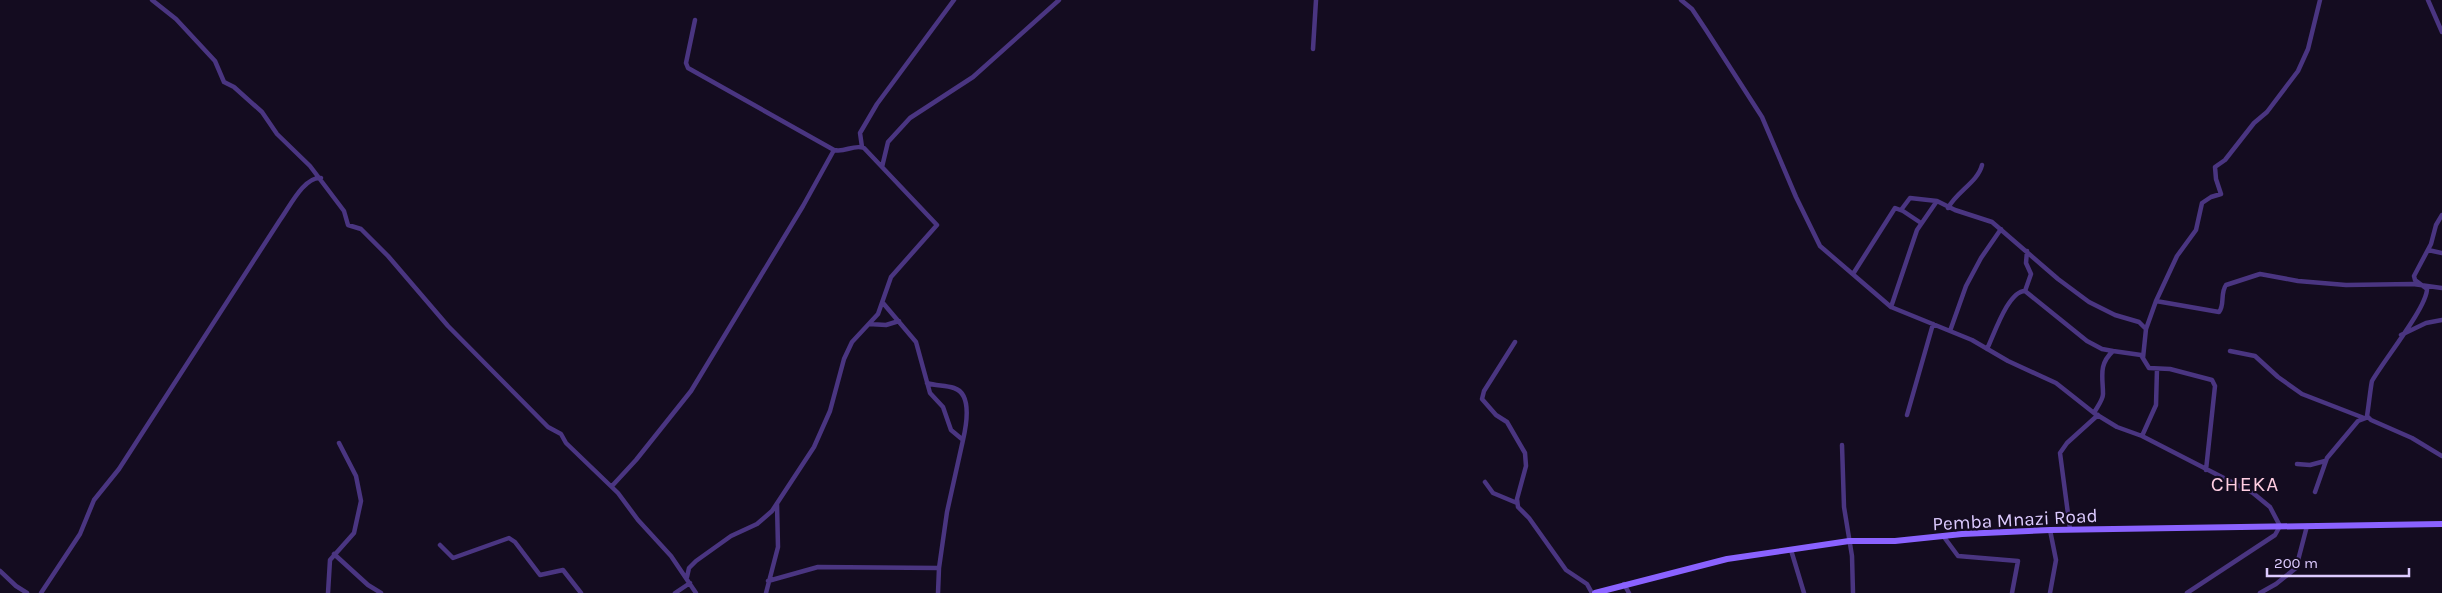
<svg xmlns="http://www.w3.org/2000/svg" width="2442" height="593" viewBox="0 0 2442 593" font-family="Karla,sans-serif">
<rect width="100%" height="100%" fill="#140c20"/>
<g fill="none" stroke-linecap="round" stroke-linejoin="round">
<path stroke="#4a3581" stroke-width="4.5" d="M152 0 176 19 215 61 224 82 234 87 262 112 277 134 310 166 344 211 348 225 361 229 388 256 448 326 548 427 561 434 566 443 618 493 638 520 671 556 696 593
M1681 0 1692 9 1706 30 1762 117 1796 197 1820 246 1891 307 1972 340 2008 361 2056 383 2094 413 2117 427 2142 436 2253 493 2270 507 2280 526 2275 535 2187 593
M2428 0 2442 32
M1313 49 1316 0
M862 147 860 133 877 104 954 0
M882 167 888 142 910 118 973 77 1059 0
M1948 208C1956 192 1978 182 1982 165
M1901 210 1910 198 1937 201 1955 210 1992 222 2058 279 2089 302 2115 315 2139 322 2146 329 2143 358
M2442 215 2436 225 2431 244 2414 276 2415 280 2427 289C2427 307 2384 360 2372 381 2371 384 2368 411 2367 416L2371 420 2412 438 2442 456
M2428 250 2442 253
M2027 251 2026 263 2031 274 2025 291 2087 341 2102 349 2113 351
M1853 274 1895 208 1903 211 1921 223
M2156 301 2177 256 2196 230 2202 203 2211 197 2221 194 2216 179 2215 167 2225 160 2254 123 2267 112 2298 71 2308 49 2320 0
M883 303 916 342 930 393 943 407 951 430 963 440 947 512 939 568 938 593
M1891 307 1917 230 1937 201
M869 324 886 325 899 321
M2146 329 2156 301 2219 312C2225 305 2220 293 2226 285L2260 274 2298 281 2346 285 2413 284 2442 288
M1950 331 1966 286 1981 258 2001 229
M2401 335 2426 323 2442 320
M1515 342 1484 391 1482 399 1496 415 1507 422 1525 453 1526 466 1517 499 1518 507 1529 518 1566 570 1587 584 1592 593
M1987 349C1994 335 2008 291 2025 291
M2230 351 2255 356 2278 377 2302 394 2364 418
M927 383C936 386 945 385 954 388 973 394 966 427 963 440
M2094 413C2097 407 2103 400 2103 394 2103 377 2098 365 2113 351L2141 355 2149 368 2170 369 2212 380 2215 386 2206 470
M1907 415 1933 324
M2142 436 2156 405 2157 369
M1842 445 1844 507 1852 556 1853 593
M2297 464 2310 465 2325 461
M1485 482 1493 493 1517 503
M612 486 636 460 691 391 803 206 834 150
M2315 492 2327 458 2358 421 2366 418
M2070 529 2060 453 2067 443 2098 415
M1944 537 1958 556 2018 561 2012 593
M440 545 453 558 509 538 515 542 540 575 563 570 581 593
M1791 550 1804 593
M334 554 368 585 381 593
M0 571 16 586 27 593
M687 577 689 568 696 561 731 536 757 524 772 511 814 447 830 411 844 359 852 342 878 314 891 277 937 225 864 148C853 144 845 153 834 150L688 68 686 63 695 20
M768 581 818 567 939 568
M1624 584 1629 593
M41 593 80 534 94 500 119 469 280 220C289 208 304 176 321 178
M328 593 330 560 354 533 361 501 356 476 339 443
M675 593 690 583
M766 593 778 547 777 504
M2050 593 2056 560 2050 530
M2260 593 2276 584 2296 568 2307 526"/>
<path stroke="#8a62ff" stroke-width="6" d="M1595 593 1727 559 1849 541H1895L1962 534 2050 530 2442 524"/>
</g>
<g text-anchor="middle" stroke-width="4.5" stroke-linejoin="round" paint-order="stroke">
<g font-size="19" fill="#ddcbff" stroke="#140c20">
<text transform="translate(2015 519) rotate(-3)" y="7">Pemba Mnazi Road</text>
</g>
<g font-size="21" letter-spacing="1" fill="#ffcde1" stroke="#140c20">
<text x="2245" y="491">CHEKA</text>
</g>
</g>
<path d="M2267 568v8h142v-8" fill="none" stroke="#ddcbff" stroke-width="2.5"/>
<text x="2274" y="568" font-size="15" fill="#ddcbff" stroke="#140c20" stroke-width="4" paint-order="stroke">200 m</text>
</svg>
